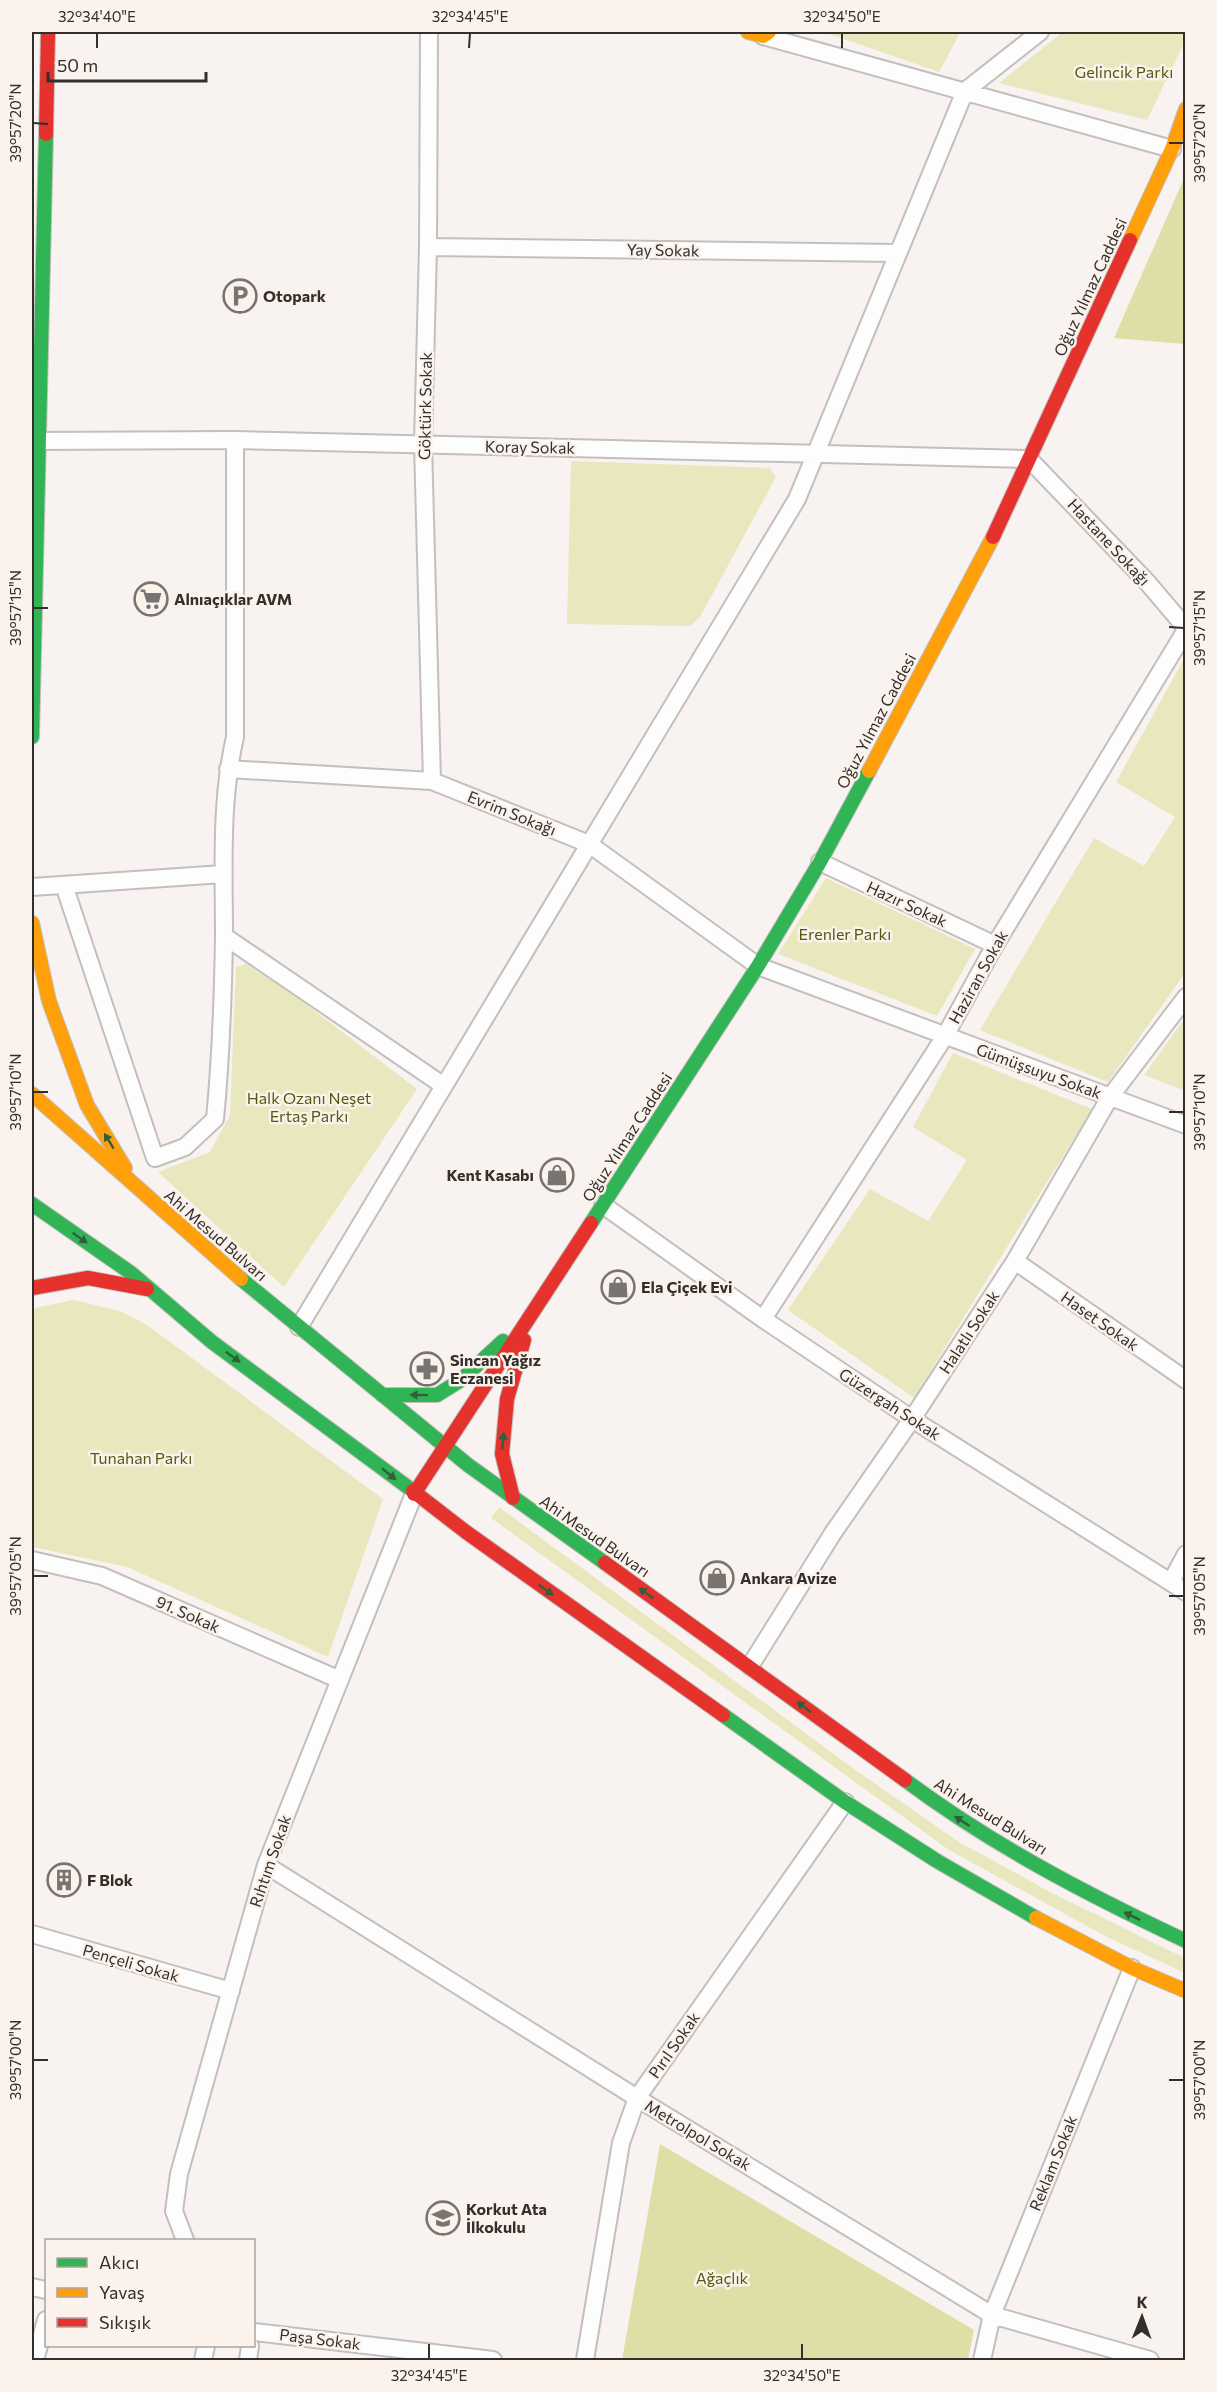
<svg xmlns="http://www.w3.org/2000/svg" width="1217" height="2392" viewBox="0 0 1217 2392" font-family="Commissioner,sans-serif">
<rect width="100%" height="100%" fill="#f8f3f0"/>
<path fill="#e8e7be" d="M824 32H953L959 35 939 72Z
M1063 32H1185V41L1147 120 999 83Z
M571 461 770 468 776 477 700 617 690 626 567 624Z
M1185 657V973L1108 1082 980 1030 1094 838 1144 866 1175 817 1116 782Z
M826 878 975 949 937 1016 778 954Z
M246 964 291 993 417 1089 284 1287 158 1172 210 1152 230 1115 236 967Z
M1185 1018V1091L1144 1075Z
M953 1053 1092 1109 914 1398 788 1310 870 1189 928 1221 967 1160 913 1127Z
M73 1300 120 1311 147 1325 383 1499 328 1657 127 1567 32 1547V1312L35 1308Z
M499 1507 854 1769 959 1842 1052 1893 1185 1958V1973L1107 1937 949 1850 491 1518Z"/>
<path fill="#dedea7" d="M1185 176V344L1114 338Z
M660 2144 974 2330 968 2360H622Z"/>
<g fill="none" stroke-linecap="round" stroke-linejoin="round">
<defs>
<path id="street" d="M429 32 428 247 423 444 432 781
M763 36 1172 149
M428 247 898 253
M32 441 235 440 1029 459 1147 582 1186 628
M228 769 432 781 589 844 758 966 1186 1125
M820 862 995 945
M64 885 155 1158 185 1147 215 1119C221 1058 223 997 224 937 224 870 220 802 235 737V440
M32 887 223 874
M224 936 444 1086
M603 1205 763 1319 912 1419 1186 1592
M1015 1261 1186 1380
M763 1319 945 1036 995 945 1186 630
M299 1327 797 499 965 91 1040 32
M32 1560 102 1576 340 1680
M1171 1582 1186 1554
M750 1666 833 1533 912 1419 1015 1261 1110 1097 1186 997
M266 1865 637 2098 992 2315 1150 2360
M32 1934 231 1991
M185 2240 174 2211 179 2174 266 1865 414 1494
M32 2287 46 2290
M254 2332 493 2360
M35 2360 46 2320
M203 2360 206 2346
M248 2360 250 2346
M585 2360 621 2143 637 2098 845 1802
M982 2360 992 2315 1132 1968"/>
<path id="fast" d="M32 737 46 134
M32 1204 131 1273 212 1342 413 1491
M591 1223 758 966 820 862 869 771
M241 1279 468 1465 605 1563
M382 1395H437L461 1380 503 1341
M723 1715 845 1802 937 1861 1036 1918
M905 1780C992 1845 1088 1895 1186 1941"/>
<path id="slow" d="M748 32 763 36 769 32
M1130 240 1172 149 1186 109
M869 771 993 537
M32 923 49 1001 87 1105 125 1168
M32 1094 241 1279
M1036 1918 1132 1968 1186 1991"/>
<path id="jam" d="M46 134 48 32
M993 537 1130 240
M32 1288 88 1278 147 1289
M413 1491 466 1532 723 1715
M414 1494 591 1223
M513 1498 502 1454 507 1399 524 1340
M605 1563 905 1780"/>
</defs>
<use href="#street" stroke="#c2bfbc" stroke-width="20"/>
<use href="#fast" stroke="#c2bfbc" stroke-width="16"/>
<use href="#slow" stroke="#c2bfbc" stroke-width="16"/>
<use href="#jam" stroke="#c2bfbc" stroke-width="16"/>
<use href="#street" stroke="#fefdfd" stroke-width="16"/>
<use href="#fast" stroke="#30b455" stroke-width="14"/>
<use href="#slow" stroke="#ff9f0a" stroke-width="14"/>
<use href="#jam" stroke="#e5322d" stroke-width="14"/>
</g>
<defs><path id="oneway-solid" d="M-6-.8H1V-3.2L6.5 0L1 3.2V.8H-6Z" transform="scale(1.5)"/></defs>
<g fill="#315e3b">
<use href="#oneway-solid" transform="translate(109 1141) rotate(-121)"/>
<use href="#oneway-solid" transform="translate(80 1238) rotate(35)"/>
<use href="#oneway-solid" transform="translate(233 1357) rotate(36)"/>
<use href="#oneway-solid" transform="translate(419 1395) rotate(-179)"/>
<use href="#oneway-solid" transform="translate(503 1441) rotate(-85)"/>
<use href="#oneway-solid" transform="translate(389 1474) rotate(39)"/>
<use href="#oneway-solid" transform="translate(546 1590) rotate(35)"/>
<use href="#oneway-solid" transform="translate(646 1593) rotate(-145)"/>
<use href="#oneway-solid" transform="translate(804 1707) rotate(-143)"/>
<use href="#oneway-solid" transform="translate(962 1821) rotate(-147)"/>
<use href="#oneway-solid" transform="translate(1132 1916) rotate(-154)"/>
</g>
<path fill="none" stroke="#322f2d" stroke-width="2" d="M97 48V33M469 48 470 33M842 48V33M33 123 48 124M1169 143H1184M33 608H48M1169 627 1184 628M33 1092H48M1169 1112H1184M33 1576H48M1169 1596H1184M33 2060H48M1169 2080H1184M429 2359V2344M802 2359V2344"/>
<defs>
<symbol id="parking-ring" viewBox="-11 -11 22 22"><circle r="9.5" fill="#fbf2ec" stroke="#777471" stroke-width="1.5"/><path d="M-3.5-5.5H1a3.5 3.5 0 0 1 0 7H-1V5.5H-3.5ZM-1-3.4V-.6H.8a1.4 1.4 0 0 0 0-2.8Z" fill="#777471"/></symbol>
<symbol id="supermarket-ring" viewBox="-11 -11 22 22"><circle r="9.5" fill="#fbf2ec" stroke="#777471" stroke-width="1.5"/><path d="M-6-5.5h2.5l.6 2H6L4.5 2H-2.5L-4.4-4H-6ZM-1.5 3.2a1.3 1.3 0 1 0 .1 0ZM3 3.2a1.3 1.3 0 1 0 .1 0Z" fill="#777471"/></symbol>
<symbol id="shop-ring" viewBox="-11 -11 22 22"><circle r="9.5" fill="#fbf2ec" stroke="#777471" stroke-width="1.5"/><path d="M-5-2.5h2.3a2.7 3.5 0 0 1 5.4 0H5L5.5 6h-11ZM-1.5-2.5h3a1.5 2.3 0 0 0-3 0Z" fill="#777471"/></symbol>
<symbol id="pharmacy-ring" viewBox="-11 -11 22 22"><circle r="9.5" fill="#fbf2ec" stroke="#777471" stroke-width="1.5"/><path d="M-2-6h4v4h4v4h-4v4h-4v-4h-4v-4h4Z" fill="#777471"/></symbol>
<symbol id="building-ring" viewBox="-11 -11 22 22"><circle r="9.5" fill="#fbf2ec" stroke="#777471" stroke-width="1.5"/><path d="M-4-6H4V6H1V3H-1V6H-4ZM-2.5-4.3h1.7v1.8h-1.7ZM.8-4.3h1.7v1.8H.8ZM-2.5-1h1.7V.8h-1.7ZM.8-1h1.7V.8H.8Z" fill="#777471"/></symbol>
<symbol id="school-ring" viewBox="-11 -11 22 22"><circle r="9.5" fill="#fbf2ec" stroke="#777471" stroke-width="1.5"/><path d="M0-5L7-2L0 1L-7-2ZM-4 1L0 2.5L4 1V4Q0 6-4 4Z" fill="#777471"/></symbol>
</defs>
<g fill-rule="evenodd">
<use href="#parking-ring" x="221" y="277" width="38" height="38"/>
<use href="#supermarket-ring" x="132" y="580" width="38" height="38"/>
<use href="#shop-ring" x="538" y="1156" width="38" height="38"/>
<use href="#shop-ring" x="599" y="1268" width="38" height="38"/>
<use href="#pharmacy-ring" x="408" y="1350" width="38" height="38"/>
<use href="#shop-ring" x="698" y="1559" width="38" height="38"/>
<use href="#building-ring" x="45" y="1861" width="38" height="38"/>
<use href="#school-ring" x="424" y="2199" width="38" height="38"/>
</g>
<g text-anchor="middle" stroke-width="5" stroke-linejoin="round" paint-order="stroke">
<g font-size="16" fill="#575810" stroke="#fbf2ec">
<text x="1124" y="78">Gelincik Parkı</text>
<text x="845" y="940">Erenler Parkı</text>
<text x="309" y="1104">Halk Ozanı Neşet<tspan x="309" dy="18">Ertaş Parkı</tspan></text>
<text x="141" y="1464">Tunahan Parkı</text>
<text x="722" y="2284">Ağaçlık</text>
</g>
<g font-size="16" fill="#322f2d" stroke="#fbf2ec">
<text transform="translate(663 250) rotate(1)" y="6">Yay Sokak</text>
<text transform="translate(1090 287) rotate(-65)" y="6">Oğuz Yılmaz Caddesi</text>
<text transform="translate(425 406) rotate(-89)" y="6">Göktürk Sokak</text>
<text transform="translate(530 447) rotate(1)" y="6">Koray Sokak</text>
<text transform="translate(1109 542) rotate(47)" y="6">Hastane Sokağı</text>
<text transform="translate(876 721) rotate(-62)" y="6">Oğuz Yılmaz Caddesi</text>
<text transform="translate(512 813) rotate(22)" y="6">Evrim Sokağı</text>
<text transform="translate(907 904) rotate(25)" y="6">Hazır Sokak</text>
<text transform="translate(978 977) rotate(-61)" y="6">Haziran Sokak</text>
<text transform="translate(1039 1071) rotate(20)" y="6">Gümüşsuyu Sokak</text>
<text transform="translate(627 1137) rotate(-57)" y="6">Oğuz Yılmaz Caddesi</text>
<text transform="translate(216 1235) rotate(41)" y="6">Ahi Mesud Bulvarı</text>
<text transform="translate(1100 1321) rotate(35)" y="6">Haset Sokak</text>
<text transform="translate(969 1332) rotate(-57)" y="6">Halatlı Sokak</text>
<text transform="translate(890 1404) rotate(33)" y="6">Güzergah Sokak</text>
<text transform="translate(595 1536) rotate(35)" y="6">Ahi Mesud Bulvarı</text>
<text transform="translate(188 1614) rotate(24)" y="6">91. Sokak</text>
<text transform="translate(991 1816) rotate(32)" y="6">Ahi Mesud Bulvarı</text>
<text transform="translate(270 1861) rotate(-71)" y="6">Rıhtım Sokak</text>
<text transform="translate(131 1963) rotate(16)" y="6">Pençeli Sokak</text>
<text transform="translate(674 2045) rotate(-55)" y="6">Pırıl Sokak</text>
<text transform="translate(698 2135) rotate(31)" y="6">Metrolpol Sokak</text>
<text transform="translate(1053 2163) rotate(-68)" y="6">Reklam Sokak</text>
<text transform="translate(320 2339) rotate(7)" y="6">Paşa Sokak</text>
</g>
<g font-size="16" font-weight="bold" fill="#322f2d" stroke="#fbf2ec" text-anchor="start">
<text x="263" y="302">Otopark</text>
<text x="174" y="605">Alnıaçıklar AVM</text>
<text x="534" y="1181" text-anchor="end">Kent Kasabı</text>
<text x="641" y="1293">Ela Çiçek Evi</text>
<text x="450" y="1366">Sincan Yağız<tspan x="450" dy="18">Eczanesi</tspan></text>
<text x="740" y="1584">Ankara Avize</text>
<text x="87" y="1886">F Blok</text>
<text x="466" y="2215">Korkut Ata<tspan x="466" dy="18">İlkokulu</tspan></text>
</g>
</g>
<rect width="1217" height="2392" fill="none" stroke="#fbf2ec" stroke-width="66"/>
<rect x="45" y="2239" width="210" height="108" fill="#fbf2ec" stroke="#aba4a0" stroke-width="1.5"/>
<rect x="57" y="2258" width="30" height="9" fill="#30b455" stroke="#aba4a0" stroke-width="1.5"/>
<text x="99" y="2269" font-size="18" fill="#322f2d">Akıcı</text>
<rect x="57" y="2288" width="30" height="9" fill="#ff9f0a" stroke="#aba4a0" stroke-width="1.5"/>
<text x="99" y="2299" font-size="18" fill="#322f2d">Yavaş</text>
<rect x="57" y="2318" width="30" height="9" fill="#e5322d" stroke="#aba4a0" stroke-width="1.5"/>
<text x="99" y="2329" font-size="18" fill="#322f2d">Sıkışık</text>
<g transform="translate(1142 2317) rotate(1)" stroke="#fbf2ec" stroke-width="4.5" paint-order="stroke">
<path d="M0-4.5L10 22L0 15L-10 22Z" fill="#322f2d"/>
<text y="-9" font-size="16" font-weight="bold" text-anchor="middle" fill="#322f2d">K</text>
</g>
<path d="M48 72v9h158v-9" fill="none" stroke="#322f2d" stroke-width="3"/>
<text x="57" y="72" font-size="18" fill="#322f2d" stroke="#fbf2ec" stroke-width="4.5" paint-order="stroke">50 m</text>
<rect x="33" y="33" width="1151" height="2326" fill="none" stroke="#322f2d" stroke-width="2"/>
<g font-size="15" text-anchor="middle" fill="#322f2d">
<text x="97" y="22">32°34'40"E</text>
<text x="470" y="22">32°34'45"E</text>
<text x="842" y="22">32°34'50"E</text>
<text transform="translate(16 123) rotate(-90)" y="5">39°57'20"N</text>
<text transform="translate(1200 143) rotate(-90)" y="5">39°57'20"N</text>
<text transform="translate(16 608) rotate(-90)" y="5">39°57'15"N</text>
<text transform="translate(1200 628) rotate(-90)" y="5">39°57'15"N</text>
<text transform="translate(16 1092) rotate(-90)" y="5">39°57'10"N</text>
<text transform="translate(1200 1112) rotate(-90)" y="5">39°57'10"N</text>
<text transform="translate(16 1576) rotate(-90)" y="5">39°57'05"N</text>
<text transform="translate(1200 1596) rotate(-90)" y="5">39°57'05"N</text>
<text transform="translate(16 2060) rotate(-90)" y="5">39°57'00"N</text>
<text transform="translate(1200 2080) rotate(-90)" y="5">39°57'00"N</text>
<text x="429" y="2381">32°34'45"E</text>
<text x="802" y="2381">32°34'50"E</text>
</g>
</svg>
